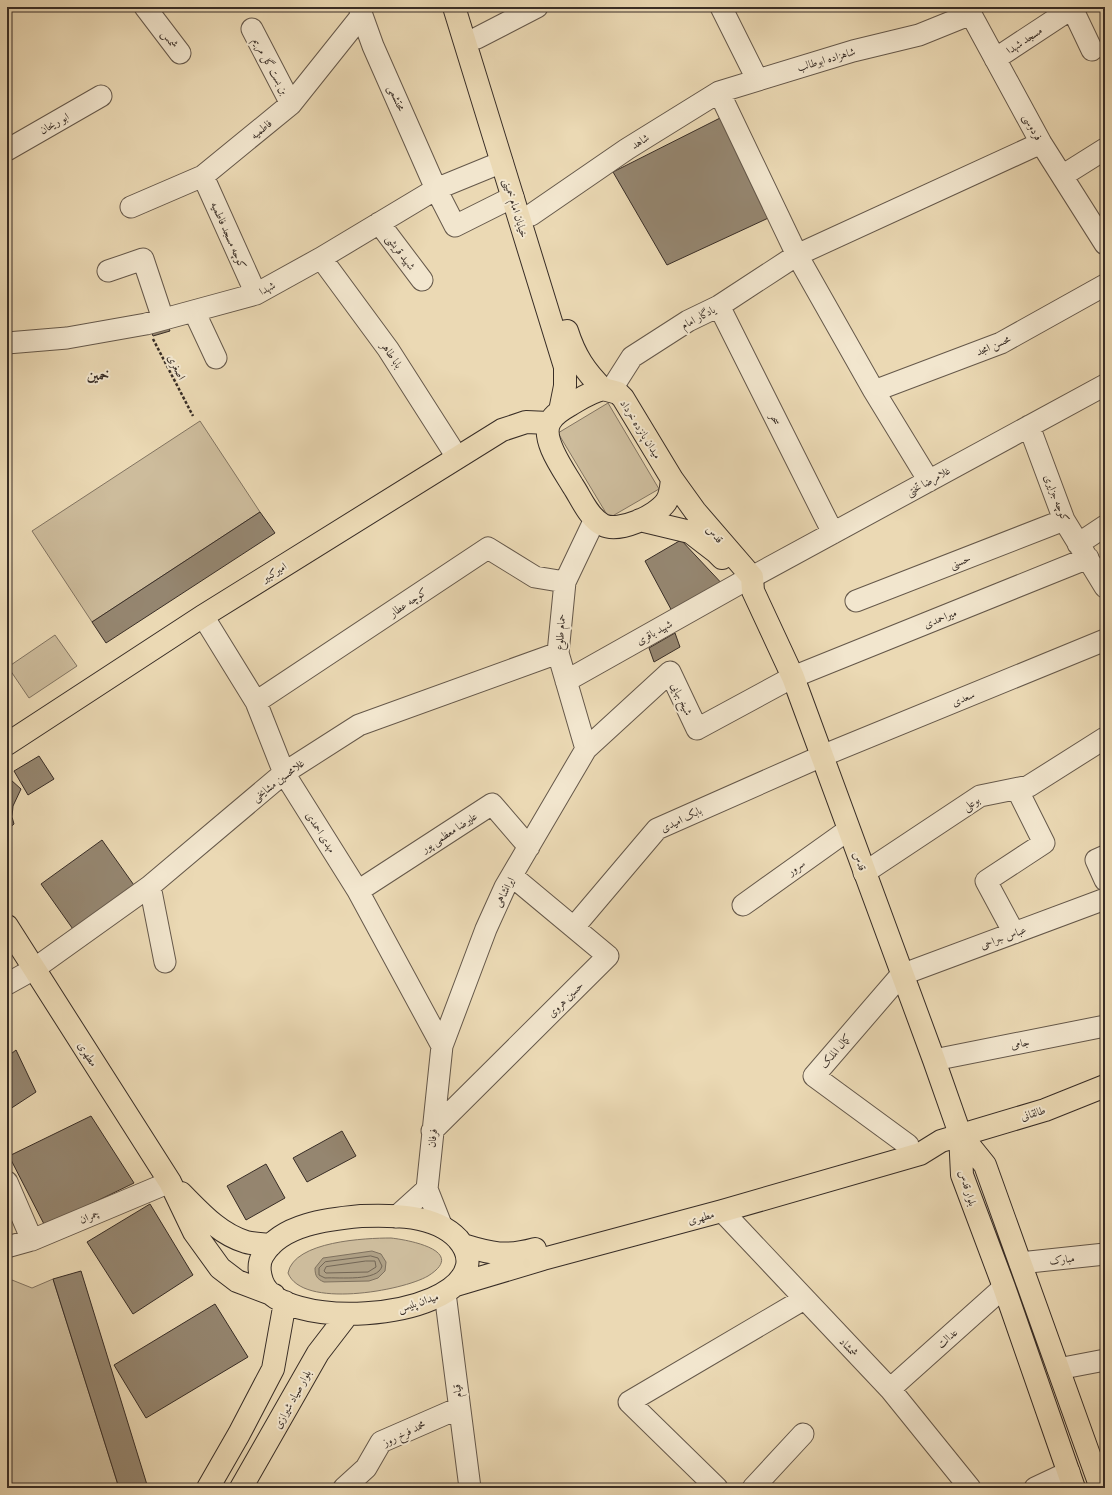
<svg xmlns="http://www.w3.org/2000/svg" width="1112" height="1495" viewBox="0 0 1112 1495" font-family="'IM FELL English',Amiri,serif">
<rect width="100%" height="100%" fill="#ebd9b4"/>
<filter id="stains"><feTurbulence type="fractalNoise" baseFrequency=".005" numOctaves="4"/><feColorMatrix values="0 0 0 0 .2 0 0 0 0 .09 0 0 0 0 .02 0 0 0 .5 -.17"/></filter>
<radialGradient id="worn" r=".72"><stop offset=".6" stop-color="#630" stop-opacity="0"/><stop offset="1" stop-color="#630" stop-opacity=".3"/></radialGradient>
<path fill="#cdbc9c" stroke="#827461" d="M608 403 659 489 609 518 558 433Z
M200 421 260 512 92 622 32 531Z
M55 635 77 666 29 698 8 667Z
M391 1238C409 1240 468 1251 428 1276 402 1291 302 1309 288 1273 294 1241 366 1238 391 1238Z
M7 1278 32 1288 53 1279 119 1488H7Z"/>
<path fill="#ae9f84" stroke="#7f715e" d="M372 1251 381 1254 386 1262 385 1271 378 1278 369 1281 324 1282C317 1279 315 1276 315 1268L323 1258Z"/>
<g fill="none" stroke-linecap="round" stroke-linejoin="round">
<path stroke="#736655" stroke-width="1" d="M371 1256 378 1258 382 1266C378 1282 339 1277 325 1278L319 1275V1268L325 1262Z
M366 1261H375L376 1267 368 1272 326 1273 324 1271 326 1267Z"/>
</g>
<path fill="#958670" stroke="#382d26" d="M728 114 777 214 667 265 613 172Z
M168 326 170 331 153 336 151 331Z
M260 512 275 533 106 643 92 622Z
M681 540 726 588 673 613 645 561Z
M675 633 680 647 654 662 649 648Z
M39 756 54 779 28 795 14 771Z
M11 780 21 789 13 806 12 817 14 824 7 830V785Z
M102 840 136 888 75 932 41 884Z
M16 1050 36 1092 7 1111V1057Z
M91 1116 134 1183 45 1226 9 1156Z
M342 1131 356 1156 307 1182 293 1158Z
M266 1164 285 1198 246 1220 227 1186Z
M150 1204 193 1275 133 1314 87 1242Z
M81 1271 148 1488H119L53 1279Z
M215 1304 248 1357 146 1418 114 1365Z"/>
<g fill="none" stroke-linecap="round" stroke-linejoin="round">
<defs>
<path id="minor" d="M145 7 180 53
M359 7 373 46 436 189 455 226 513 197
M721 7 757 79
M967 7 1041 143 1105 244
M1072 8 1092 50
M252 29 291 104
M477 38 537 7
M995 59 1074 7
M719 92 797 255 874 391 929 481
M7 150 101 96
M203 176 256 294
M1062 176 1105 149
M131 207 203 176 291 104 362 15
M531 215 627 149 719 92 853 51 919 35 971 14
M379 223 422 280
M321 258 388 349 457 457
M108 271 143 259 163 319
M719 306 833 533
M194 311 216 358
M7 343 67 338 146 324 256 294 321 258 436 189 502 162
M611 390 632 357 688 321 719 306 797 255 1041 143
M874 391 1001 343 1105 285
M1029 426 1064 520 1105 587
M1078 544 1105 526
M752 577 1105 385
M856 601 1064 520
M203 616 256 702 284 773 358 891 442 1046
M566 681 742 582
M256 702 488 548 535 577 565 582
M586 749 558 653 565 582 595 519
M1105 856 1096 860 1105 880
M864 873 980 796 1029 786 1105 738
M150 886 165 962
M358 891 492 804 529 847
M743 905 848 830
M574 927 657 829 822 756 1105 640
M1014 933 986 881 1044 843 1017 789
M7 984 34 969 150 886 284 773 359 725 558 653
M934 1060 1105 1026
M432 1131 608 956 512 876
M908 1145 814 1076 901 975 1105 899
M7 1182 32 1240
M722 1211 890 1389 970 1488
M396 1217 427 1189
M442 1227 427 1189 442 1046 486 929 505 887 586 749 670 672 697 729 793 677 1088 558
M7 1247 32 1240 170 1182
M1020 1263 1105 1254
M445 1293 470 1488
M1058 1369 1105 1360
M890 1389 1004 1287
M344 1488 366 1468 381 1442 459 1408
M717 1488 629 1402 804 1299
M753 1488 803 1434
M1035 1488 1069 1472"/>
<path id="major" d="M454 7 565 367V386L560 411
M567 331C575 356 585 371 603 389
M603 389 618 393 623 398 672 479C671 487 671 495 666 502 656 516 619 533 603 525 589 518 581 498 573 486 565 472 540 439 550 422 554 414 563 409 570 405 582 398 590 392 603 389Z
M672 479 695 511 752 577 753 591 793 677 934 1060 960 1134 962 1175 1004 1287 1074 1488
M640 520 690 532 716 552 722 558
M7 744 203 616 502 430 526 422 549 423
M7 926 170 1182 194 1232 220 1268 237 1281 274 1295
M960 1134 985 1165 1101 1488
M181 1193C200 1212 219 1234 246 1242 253 1244 263 1244 271 1245
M361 1216C392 1215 435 1214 458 1239 465 1247 469 1256 467 1266 454 1322 279 1331 262 1281 259 1272 258 1263 263 1255 281 1224 329 1219 361 1216Z
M463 1245C492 1254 506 1257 535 1249
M456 1285 543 1259 722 1211 920 1154 941 1141 1045 1110 1105 1086
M208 1488 239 1434 273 1369 285 1302
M241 1488 318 1353 348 1314"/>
</defs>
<use href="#minor" stroke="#65584a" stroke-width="23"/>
<use href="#major" stroke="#382d26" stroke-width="24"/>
<path stroke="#382d26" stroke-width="2.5" stroke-dasharray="3 2" stroke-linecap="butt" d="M153 339 193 416"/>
<use href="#minor" stroke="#f2e6ce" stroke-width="21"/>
<use href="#major" stroke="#ebd9b4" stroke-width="22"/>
</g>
<g text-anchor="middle" stroke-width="4" stroke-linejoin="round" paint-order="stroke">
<g font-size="11" fill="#382d26" stroke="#f2e6ce">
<text transform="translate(170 39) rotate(53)" y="4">شمس</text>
<text transform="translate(1024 40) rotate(-34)" y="4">مسجد شهدا</text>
<text transform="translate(826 59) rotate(-16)" y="4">شاهزاده ابوطالب</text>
<text transform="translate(271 66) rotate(62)" y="4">بن بست گل مریم</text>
<text transform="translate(397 98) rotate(66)" y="4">محتشمی</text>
<text transform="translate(54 123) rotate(-30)" y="4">ابو ریحان</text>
<text transform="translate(1033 127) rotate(61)" y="4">فردوسی</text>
<text transform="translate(261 129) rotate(-39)" y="4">فاطمیه</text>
<text transform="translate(640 141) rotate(-32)" y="4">شاهد</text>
<text transform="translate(516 208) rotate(73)" y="4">خیابان امام خمینی</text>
<text transform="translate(229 235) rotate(66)" y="4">کوچه مسجد فاطمیه</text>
<text transform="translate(401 252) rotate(53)" y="4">شهید قریشی</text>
<text transform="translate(267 288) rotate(-29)" y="4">شهدا</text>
<text transform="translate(698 317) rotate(-28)" y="4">یادگار امام</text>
<text transform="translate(993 345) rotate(-24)" y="4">محسن امجد</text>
<text transform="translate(392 355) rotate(56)" y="4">بابا طاهر</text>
<text transform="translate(177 367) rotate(63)" y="4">اصغری</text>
<text transform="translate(776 419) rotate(63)" y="4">سحر</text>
<text transform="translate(641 429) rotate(58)" y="4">میدان پانزده خرداد</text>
<text transform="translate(928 481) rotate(-29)" y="4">غلامرضا تختی</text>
<text transform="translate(1057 498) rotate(68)" y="4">کوچه جزایری</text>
<text transform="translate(715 534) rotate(48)" y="4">قدس</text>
<text transform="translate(960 561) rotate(-21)" y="4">حسنی</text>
<text transform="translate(274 572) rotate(-32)" y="4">امیرکبیر</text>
<text transform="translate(408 602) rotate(-34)" y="4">کوچه عطار</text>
<text transform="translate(940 618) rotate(-22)" y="4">میراحمدی</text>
<text transform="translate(560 632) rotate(-86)" y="4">حمام طلوع</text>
<text transform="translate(654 632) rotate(-29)" y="4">شهید باقری</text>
<text transform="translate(963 698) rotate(-22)" y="4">سعدی</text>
<text transform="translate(682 699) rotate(64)" y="4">شیخ بهایی</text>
<text transform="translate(278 780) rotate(-37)" y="4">غلامحسین مشایخی</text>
<text transform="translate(971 803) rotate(-32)" y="4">بوعلی</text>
<text transform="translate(681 819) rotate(-26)" y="4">بابک امیدی</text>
<text transform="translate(321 832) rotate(58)" y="4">مهدی احمدی</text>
<text transform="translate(449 832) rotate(-33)" y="4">علیرضا معظمی پور</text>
<text transform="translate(860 861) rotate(70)" y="4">قدس</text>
<text transform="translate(796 867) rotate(-35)" y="4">سرور</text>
<text transform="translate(504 892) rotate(-63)" y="4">ایرانشاهی</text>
<text transform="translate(1003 937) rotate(-20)" y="4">عباس جراحی</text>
<text transform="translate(565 999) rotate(-45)" y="4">حسین هروی</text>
<text transform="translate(1020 1043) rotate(-11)" y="4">جامی</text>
<text transform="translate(835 1051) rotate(-49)" y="4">کمال الملک</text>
<text transform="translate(88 1054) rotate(58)" y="4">مطهری</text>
<text transform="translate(1033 1113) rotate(-17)" y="4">طالقانی</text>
<text transform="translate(432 1138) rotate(-84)" y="4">فرفان</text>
<text transform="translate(968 1188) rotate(73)" y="4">بلوار قدس</text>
<text transform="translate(89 1216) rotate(-23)" y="4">چمران</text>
<text transform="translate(701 1217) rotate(-15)" y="4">مطهری</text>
<text transform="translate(1062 1259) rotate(-6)" y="4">مبارک</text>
<text transform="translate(418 1302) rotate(-18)" y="4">میدان پلیس</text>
<text transform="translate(947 1338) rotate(-41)" y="4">عدالت</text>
<text transform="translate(849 1347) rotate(46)" y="4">شمشاد</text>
<text transform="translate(457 1391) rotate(-97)" y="4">قیام</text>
<text transform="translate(292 1399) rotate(-61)" y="4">بلوار صیاد شیرازی</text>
<text transform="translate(404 1433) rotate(-25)" y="4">محمد فرخ روز</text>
</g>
<g font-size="15" font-weight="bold" fill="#382d26" stroke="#f2e6ce">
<text x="98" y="380">خمین</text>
</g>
</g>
<rect width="1112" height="1495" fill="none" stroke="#ebd9b4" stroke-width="24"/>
<rect x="8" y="8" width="1096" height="1479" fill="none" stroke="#382d26" stroke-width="2"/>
<rect x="12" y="12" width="1088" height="1471" fill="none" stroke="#382d26"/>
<rect width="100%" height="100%" filter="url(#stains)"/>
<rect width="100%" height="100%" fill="url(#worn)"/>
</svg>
